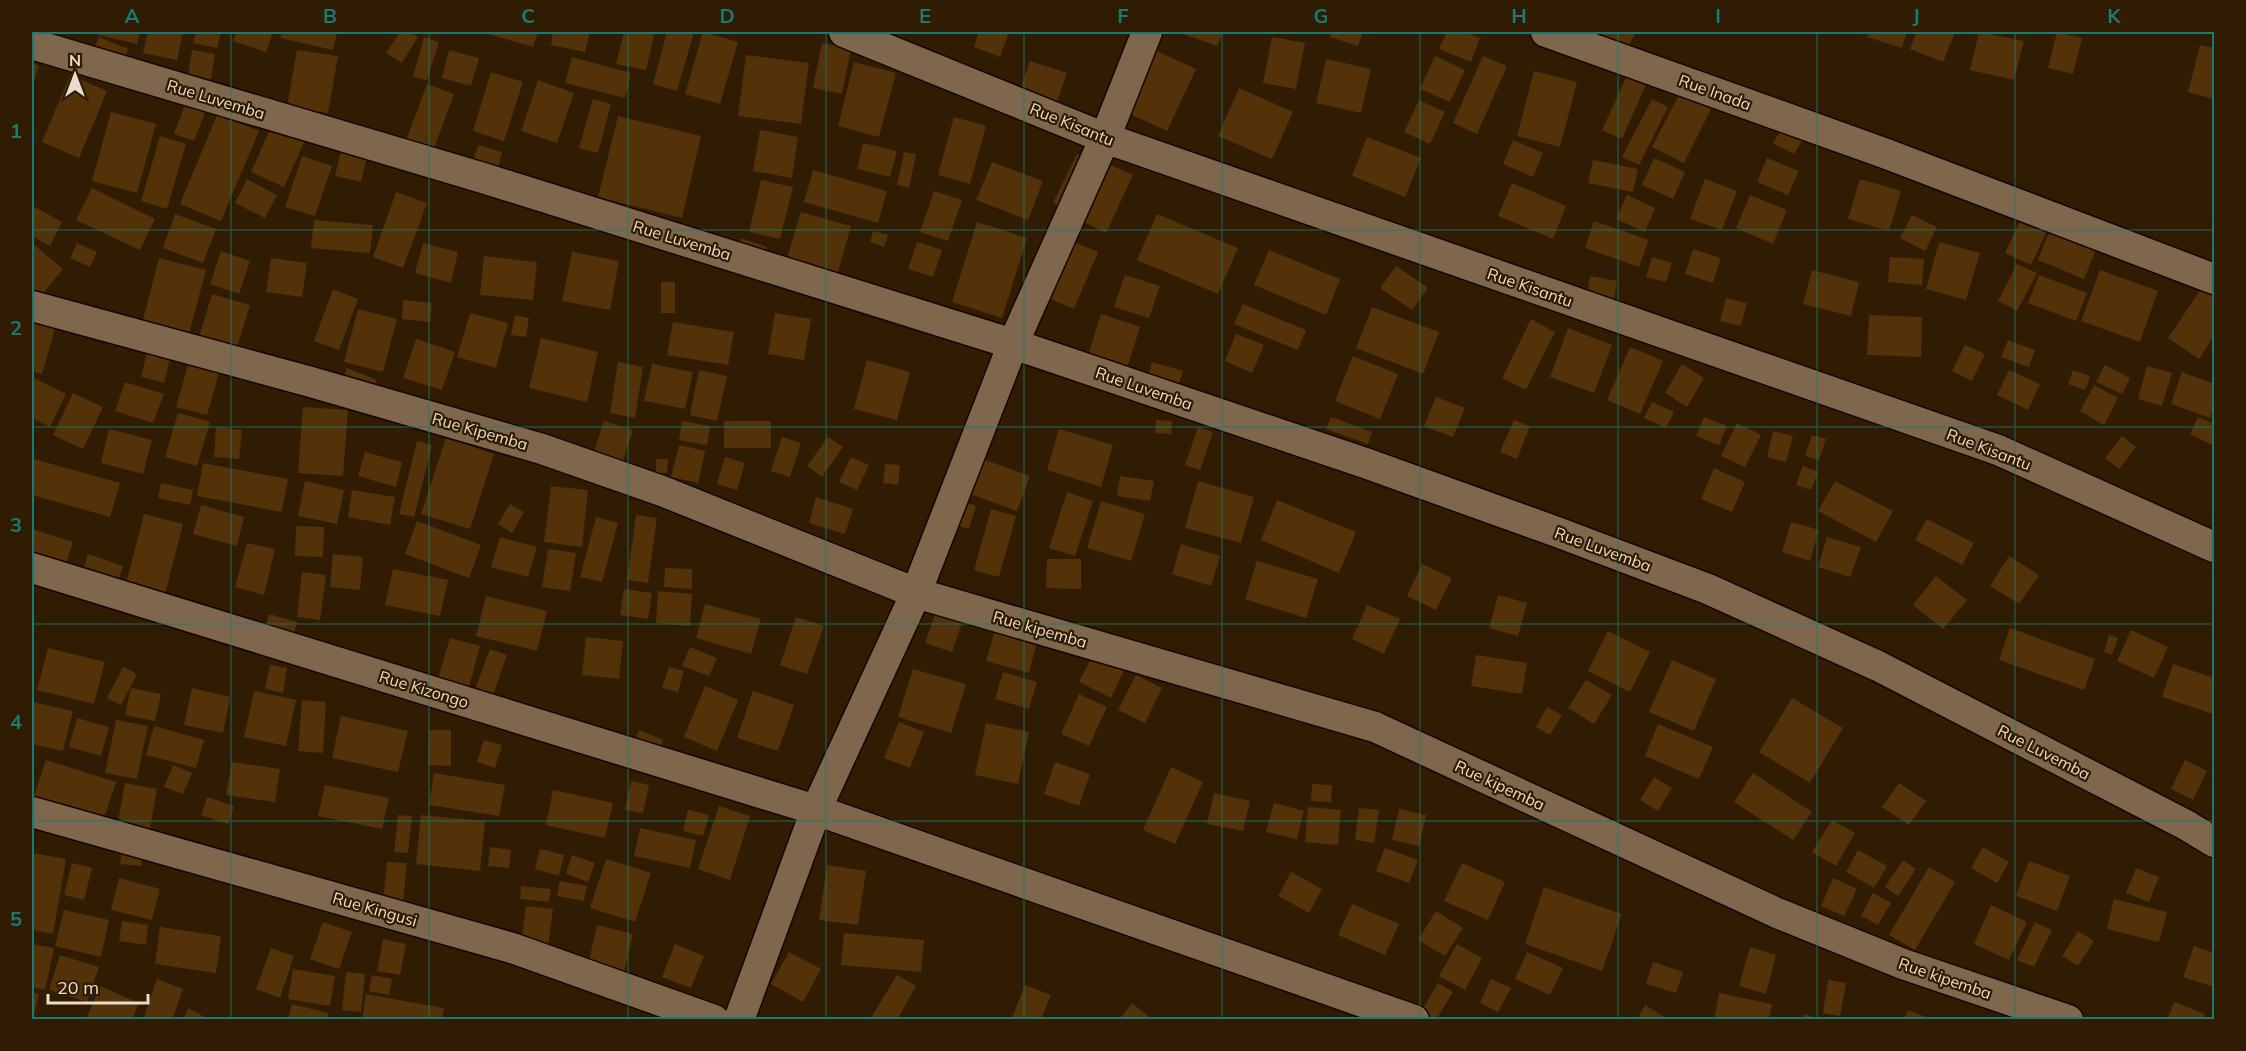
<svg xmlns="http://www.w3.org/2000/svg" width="2246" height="1051" viewBox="0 0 2246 1051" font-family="Mulish,sans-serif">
<rect width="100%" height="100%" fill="#301c03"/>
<path fill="#53320a" d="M99 32H140L137 44 98 35Z
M148 32H183L177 60 143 53Z
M196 32H221L217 48 193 43Z
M236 32H273L266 52 233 41Z
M282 32H337L333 50 280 38Z
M400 32H409L418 37 402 63 386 53Z
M481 32H538L533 47Z
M553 32H590L585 52 551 45Z
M624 32H655L646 70 616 64Z
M667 32H694L677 91 653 84Z
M703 32 738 42 720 104 685 94Z
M979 32H1009L1000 57 974 47Z
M1178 32H1223L1217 46Z
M1332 32H1363L1358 46 1330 37Z
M1447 32H1464L1480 38 1471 62 1439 49Z
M1592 32H1636L1627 49Z
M1869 32H1907L1902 48 1867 37Z
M1917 32H1955L1943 62 1910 49Z
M1979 32 2024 41 2014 80 1970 70Z
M2057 32 2082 38 2073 74 2048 68Z
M99 37 128 49 124 61 94 49Z
M424 37 439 42 427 80 413 77Z
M1272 37 1305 43 1296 89 1263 83Z
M822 43 851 49 842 94 813 88Z
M2200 45 2214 48V99L2188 92Z
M192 50 215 54 210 85 187 81Z
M297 50 338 56 328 113 287 107Z
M449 50 479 58 471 86 442 78Z
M1157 51 1196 69 1167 131 1128 113Z
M746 55 809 63 801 124 738 116Z
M1435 56 1465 70 1450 102 1420 89Z
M1483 56 1507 66 1477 134 1453 123Z
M572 57 631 73 625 98 565 83Z
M1326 59 1371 69 1361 113 1316 103Z
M1030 61 1067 73 1057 102 1020 89Z
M854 62 896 73 879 137 838 126Z
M32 63 39 66 32 86Z
M1534 71 1577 82 1560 147 1517 136Z
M1629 71 1648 80 1622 139 1602 130Z
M491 72 523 82 504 141 473 131Z
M70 75 107 91 79 158 42 142Z
M538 80 574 93 557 143 521 131Z
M427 84 454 94 430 159 403 149Z
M1683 87 1714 103 1684 163 1652 147Z
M1239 88 1293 112 1272 159 1218 136Z
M187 99 207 107 194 141 174 134Z
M593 99 611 104 598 153 579 148Z
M1652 99 1668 107 1639 165 1622 157Z
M1419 100 1445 112 1430 144 1404 132Z
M111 112 156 124 137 193 92 181Z
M217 115 259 131 221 221 180 204Z
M618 116 701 136 682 218 598 197Z
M954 117 986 126 970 184 938 175Z
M273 123 306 138 284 187 251 172Z
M760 130 798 137 792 178 753 171Z
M1781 130 1802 141 1794 154 1773 143Z
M160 136 186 144 167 209 141 201Z
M1367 137 1421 158 1405 197 1352 176Z
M1513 140 1543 153 1533 177 1503 164Z
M863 143 897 151 890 177 857 169Z
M478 145 502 152 496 175 471 169Z
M342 147 368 153 361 182 335 176Z
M904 152 916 154 909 188 897 185Z
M1077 154 1087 159 1063 208 1053 203Z
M302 156 332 166 315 216 285 207Z
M1654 158 1685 172 1673 199 1642 185Z
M1767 158 1799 171 1788 195 1757 182Z
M1593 160 1638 169 1633 192 1588 183Z
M992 162 1043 181 1028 220 976 200Z
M1108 164 1133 175 1106 233 1082 221Z
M813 170 887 191 878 223 804 202Z
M247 179 277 195 265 218 235 203Z
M1705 179 1737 191 1722 230 1690 219Z
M1860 179 1901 191 1889 231 1848 219Z
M761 180 793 187 780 239 749 232Z
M1512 183 1566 206 1553 239 1498 216Z
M92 188 155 219 140 250 76 220Z
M934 191 962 200 948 241 920 232Z
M396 192 427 203 403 268 373 257Z
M1627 195 1655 208 1645 232 1616 219Z
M1750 195 1787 210 1773 244 1736 228Z
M35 207 62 222 50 246 32 236V214Z
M801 212 851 226 836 279 785 265Z
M175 214 216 229 203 263 163 248Z
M1157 214 1238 248 1218 294 1137 260Z
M1912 215 1937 227 1925 251 1900 238Z
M2022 216 2048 228 2031 265 2005 253Z
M314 220 373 225 370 253 311 248Z
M2054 220 2100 239 2084 279 2038 260Z
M1594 221 1649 240 1639 267 1585 248Z
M977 222 1027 238 1002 318 952 302Z
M873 231 888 235 884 247 870 242Z
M741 238 767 247 763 261 736 252Z
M1069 240 1098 252 1074 309 1044 296Z
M917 242 942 250 933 277 908 269Z
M1939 242 1980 253 1966 300 1926 289Z
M32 243 63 269 35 303 32 299Z
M77 243 97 252 90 267 70 258Z
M423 243 458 252 451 283 415 273Z
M1693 249 1721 258 1713 283 1685 274Z
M1269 250 1340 279 1326 315 1254 285Z
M221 251 250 261 239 294 210 284Z
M572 252 619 261 610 310 562 301Z
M484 256 537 262 533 300 480 295Z
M1652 257 1672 263 1666 282 1646 277Z
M1890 257 1924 259 1922 285 1888 282Z
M159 258 206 270 188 337 142 324Z
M271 258 307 263 302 297 266 292Z
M2017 264 2037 273 2017 311 1998 301Z
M1396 266 1428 288 1412 310 1380 288Z
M1812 270 1859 282 1851 316 1803 304Z
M2100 270 2158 291 2140 342 2081 321Z
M1125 275 1160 286 1149 318 1114 307Z
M2039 275 2087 293 2076 321 2028 303Z
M1590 276 1617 281 1614 300 1587 295Z
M661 282H675V313H661Z
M2203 286 2214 293V336L2199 359 2168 338Z
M333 289 358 299 339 350 314 341Z
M212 294 250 305 237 348 199 337Z
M1726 298 1747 303 1741 326 1720 321Z
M403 300 432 303 430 322 402 319Z
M1243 304 1306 330 1298 350 1234 324Z
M1372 307 1439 332 1423 374 1356 348Z
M358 309 397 319 383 372 344 362Z
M470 313 508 323 496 368 457 357Z
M775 313 811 319 804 360 768 354Z
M1101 314 1140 327 1126 371 1087 359Z
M515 315 529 318 526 337 511 335Z
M1869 315 1922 317 1921 357 1867 355Z
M1531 319 1555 332 1526 390 1502 378Z
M673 322 734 332 728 365 667 355Z
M33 323 55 329 42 374 32 371Z
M1568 328 1612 345 1594 393 1550 377Z
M1236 334 1264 345 1252 373 1225 361Z
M541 338 598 352 587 402 529 388Z
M416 339 455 352 442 390 403 378Z
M2008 340 2035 350 2029 367 2001 357Z
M1965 345 1985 354 1972 381 1952 371Z
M1630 347 1663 361 1640 414 1607 400Z
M147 352 170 359 164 383 141 377Z
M1353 356 1398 374 1380 419 1335 401Z
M867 360 910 372 897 420 854 409Z
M618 362 643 367 635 418 610 413Z
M1152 362 1183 371 1176 393 1146 384Z
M652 364 693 372 685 409 644 401Z
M1682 364 1704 378 1687 407 1665 393Z
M188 365 219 373 207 415 176 407Z
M2105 365 2130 378 2122 394 2096 382Z
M2147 366 2172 373 2162 406 2138 399Z
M347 368 377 380 373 390 343 378Z
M699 370 727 376 717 421 690 415Z
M2009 370 2040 384 2028 410 1997 395Z
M2073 370 2090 376 2085 390 2068 384Z
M2182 372 2214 384V406L2210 418 2171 404Z
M32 377 66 394 50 427 32 418Z
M125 382 164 394 153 423 115 411Z
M2094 385 2118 398 2104 425 2080 411Z
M73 393 103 407 83 449 53 435Z
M1436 397 1465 408 1453 437 1424 426Z
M1652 402 1674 412 1666 428 1644 418Z
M303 407 348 410 343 476 298 473Z
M178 413 210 422 197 466 165 457Z
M2214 416V446L2190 434 2198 417 2211 423Z
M1331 417 1372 432 1368 444 1326 429Z
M1704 417 1727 426 1719 445 1696 436Z
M1156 420 1172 421 1171 434 1155 433Z
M1514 420 1530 426 1517 459 1500 452Z
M604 421 633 430 619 473 590 464Z
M682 421 710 426 707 445 679 440Z
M724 421H771V448H724Z
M1737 423 1761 435 1745 467 1721 456Z
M216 427 242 430 239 459 214 457Z
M1198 427 1213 432 1200 470 1185 465Z
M109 429 152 440 143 474 101 463Z
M1059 429 1113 445 1101 487 1047 470Z
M1773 431 1793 436 1786 462 1767 457Z
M1812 435 1826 439 1819 460 1805 456Z
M2122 436 2136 447 2119 469 2105 458Z
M782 437 801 443 790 477 771 471Z
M828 437 843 447 822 477 807 466Z
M446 438 494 454 470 529 421 514Z
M417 441 432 445 414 517 399 514Z
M679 445 705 451 698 483 671 477Z
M365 452 402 462 396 487 358 476Z
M725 457 745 463 737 490 717 484Z
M851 457 869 465 857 490 839 482Z
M980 458 1030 476 1017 511 967 493Z
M34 459 120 483 110 517 32 495V469Z
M656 459H668L667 473H656Z
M203 463 288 479 282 512 197 496Z
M885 464 900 465 898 485 883 483Z
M1803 466 1818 472 1811 490 1796 485Z
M1714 468 1745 482 1732 512 1701 499Z
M1120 476 1154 481 1150 501 1117 496Z
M305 481 344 490 337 524 298 516Z
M1198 481 1254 497 1241 543 1185 528Z
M1835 481 1893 511 1876 542 1818 511Z
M161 483 193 490 190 505 158 498Z
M551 486 588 490 582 547 544 542Z
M352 490 395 497 390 525 348 517Z
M1067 492 1093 501 1075 556 1049 548Z
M816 497 853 509 845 534 809 523Z
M1277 500 1356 532 1339 573 1261 540Z
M962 501 976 506 969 529 955 525Z
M1101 501 1145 514 1131 561 1087 548Z
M510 504 524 512 512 533 498 524Z
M201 505 244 517 237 546 193 534Z
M991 509 1016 516 999 577 974 570Z
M144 514 183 524 165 594 126 584Z
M636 515 657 518 648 583 627 580Z
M596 517 618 523 602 582 580 577Z
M1927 519 1974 543 1962 565 1915 540Z
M417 521 481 545 469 578 405 554Z
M1791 522 1819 530 1810 561 1782 552Z
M296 526 324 527 323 557 295 556Z
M32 529 73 542 65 567 32 556Z
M500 537 537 547 528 577 491 567Z
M1827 537 1861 547 1850 577 1818 567Z
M247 543 275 549 264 595 235 587Z
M1181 544 1220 556 1211 586 1172 574Z
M548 549 576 553 570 591 542 587Z
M88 554 123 566 117 585 82 573Z
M333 554 363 557 360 590 330 587Z
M2009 556 2039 575 2019 604 1990 586Z
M1047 559H1081V589L1046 588Z
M1257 561 1318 579 1306 618 1245 599Z
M1422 564 1452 578 1436 610 1407 596Z
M665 568 692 569V589L664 587Z
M393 569 448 580 440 616 385 605Z
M302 572 326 575 320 620 297 617Z
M1936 576 1967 600 1943 629 1913 605Z
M624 589 652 593 648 619 620 615Z
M658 591 692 594 690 626 656 623Z
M1498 595 1527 603 1518 636 1489 628Z
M486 596 547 611 537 651 476 636Z
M705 604 761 619 751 654 696 638Z
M1367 605 1400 619 1384 654 1352 639Z
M936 612 963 620 952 652 925 643Z
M269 614 297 622 292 641 263 633Z
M796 617 824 626 807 674 780 665Z
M996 627 1038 638 1029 673 986 661Z
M2010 628 2095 659 2084 690 1999 660Z
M2131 630 2168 647 2154 678 2117 661Z
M1608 631 1650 652 1630 692 1588 671Z
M2109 635 2118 638 2112 655 2104 652Z
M586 637 623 641 619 679 582 675Z
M450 638 480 646 467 694 436 685Z
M690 647 717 658 709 676 682 666Z
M48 648 105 662 94 704 37 690Z
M490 649 507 655 493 695 475 689Z
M1095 651 1126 666 1111 698 1079 682Z
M1476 655 1527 663 1522 694 1471 686Z
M1672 660 1716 679 1694 731 1649 712Z
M2173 664 2214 678 2213 714 2162 697Z
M270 665 287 668 283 693 265 689Z
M123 667 137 674 121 705 107 698Z
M669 667 684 671 678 692 662 688Z
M913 669 966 684 951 733 898 717Z
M1003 672 1037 682 1029 709 995 699Z
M1136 675 1162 688 1145 723 1118 710Z
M1586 680 1612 695 1594 724 1568 708Z
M705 686 738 700 717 751 684 737Z
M131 688 161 694 155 721 125 715Z
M192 688 230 697 223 733 184 725Z
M254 691 296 700 286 746 244 737Z
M753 691 794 705 778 751 737 738Z
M1079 694 1107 707 1089 746 1061 734Z
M1792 698 1843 728 1810 783 1759 752Z
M302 700 326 702 323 753 298 751Z
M33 702 73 711 63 751 32 744Z
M1547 707 1562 715 1550 735 1536 727Z
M341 716 408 731 398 772 332 758Z
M77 718 109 727 101 756 69 747Z
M116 720 148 726 137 779 105 773Z
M899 722 924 732 910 768 884 758Z
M986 723 1029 732 1018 784 975 775Z
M1658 724 1713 747 1699 779 1645 756Z
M154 726 204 740 196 768 146 755Z
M429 730H451V766L428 765Z
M639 730 663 740 657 756 632 746Z
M484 740 502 745 495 768 477 762Z
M46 760 116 782 102 824 32 802Z
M2185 760 2207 771 2193 800 2171 789Z
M232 762 280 769 275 802 226 795Z
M1055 762 1090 774 1079 806 1044 794Z
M173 765 192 773 183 794 164 787Z
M1171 767 1203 782 1175 844 1143 830Z
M434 773 505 785 499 816 429 805Z
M1753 773 1812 812 1793 840 1734 802Z
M1654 777 1672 788 1658 811 1640 800Z
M631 781 649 785 643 813 625 810Z
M125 783 157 789 150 829 118 822Z
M1899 783 1926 801 1909 825 1882 807Z
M1312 784 1332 785 1331 802 1311 801Z
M325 785 389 798 382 829 318 816Z
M553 790 613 803 605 838 546 825Z
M1214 793 1250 801 1243 831 1207 824Z
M207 797 234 806 228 824 201 815Z
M1274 803 1304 811 1297 839 1266 832Z
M719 806 750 816 730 880 698 869Z
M1308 807 1341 810 1338 845 1305 842Z
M1359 808 1379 810 1374 843 1355 840Z
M1399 809 1426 815 1419 846 1392 840Z
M688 810 709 815 703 836 683 831Z
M398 815 412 816 408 853 394 852Z
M421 815 485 821 480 871 416 864Z
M1832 820 1855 833 1836 866 1812 852Z
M640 828 696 840 690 868 634 856Z
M490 847 511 850 509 868 488 866Z
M1983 847 2009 862 1997 883 1971 868Z
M1385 848 1418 860 1409 883 1376 871Z
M122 849 143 852 141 866 120 864Z
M540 849 564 855 559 876 535 869Z
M1858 850 1887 866 1874 888 1846 872Z
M32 853 66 859 53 934 32 930Z
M572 855 595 863 588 882 566 874Z
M606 859 651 873 635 922 590 908Z
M1903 860 1916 869 1898 896 1885 887Z
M2029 861 2070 876 2057 911 2016 896Z
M387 862 407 863 403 903 383 901Z
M72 863 92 868 84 900 64 895Z
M1462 863 1505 882 1488 920 1444 901Z
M827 865 866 871 858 925 819 920Z
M1929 867 1955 882 1915 950 1889 935Z
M2136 868 2159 877 2149 902 2126 893Z
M1291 872 1322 889 1309 913 1278 896Z
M119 878 160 889 152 920 111 910Z
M1833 878 1857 889 1844 916 1821 906Z
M560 881 587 886 584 901 557 896Z
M521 886 551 889 549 902 520 899Z
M1544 887 1622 914 1602 971 1525 944Z
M1873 893 1891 903 1878 925 1861 916Z
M2114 899 2167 912 2159 942 2107 929Z
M1352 904 1399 924 1385 955 1338 935Z
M1991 905 2027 922 2009 960 1974 944Z
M526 906 553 909 548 947 521 944Z
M64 910 109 920 101 957 55 946Z
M1436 911 1463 928 1445 956 1418 940Z
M122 921 148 925 146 945 119 941Z
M323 922 352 932 339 969 310 959Z
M2035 922 2052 930 2034 967 2017 960Z
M597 925 633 934 624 973 588 965Z
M160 927 221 936 216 973 155 964Z
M2078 931 2094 941 2078 966 2062 956Z
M844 933 924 940 921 972 841 965Z
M383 939 406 944 400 975 377 971Z
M32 944 54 948 45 990 32 987Z
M675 944 704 956 691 988 662 977Z
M1457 944 1482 958 1465 990 1439 976Z
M2194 946 2214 953V987L2183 977Z
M1750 947 1776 955 1766 994 1739 986Z
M271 948 294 956 280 998 256 989Z
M789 952 821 969 803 1002 771 984Z
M1527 952 1563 968 1550 995 1515 979Z
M60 955 99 967 87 1002 49 990Z
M1653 962 1683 972 1676 993 1646 984Z
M293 969 335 976 330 1006 288 999Z
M346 972 365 974 361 1012 342 1010Z
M372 975 392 979 389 995 369 991Z
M897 975 916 986 897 1020H874L871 1018Z
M157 979 183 989 172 1020H143Z
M1491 979 1511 988 1498 1012 1480 1003Z
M1828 980 1846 983 1840 1016 1823 1013Z
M1438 983 1453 992 1436 1020H1434L1421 1012Z
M1025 985 1051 995 1041 1020H1011Z
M100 986 139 1003 132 1020H86Z
M32 992 39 994 33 1020H32Z
M1719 993 1772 1004 1769 1020H1714Z
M366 994 444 1008 442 1020H362Z
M2174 1002 2205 1014 2203 1020H2167Z
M1132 1003 1153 1020H1119Z
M292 1004 328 1013 327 1020H288Z
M1645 1005 1669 1020H1637Z
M188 1008 210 1020H183Z
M1908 1010 1931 1019V1020H1904Z
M1804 1014 1819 1019V1020H1802Z"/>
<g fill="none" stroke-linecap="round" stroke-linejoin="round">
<defs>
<path id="street" d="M844 32 1105 138 1998 450 2214 547
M1546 32 1884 153 2214 279
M32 44 483 178 1013 344 1368 464 1557 532 1708 589 1878 666 2186 825 2214 842
M32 306 311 382 542 449 662 491 916 593 1375 727 1777 913 1903 964 2068 1020
M32 568 816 810 1414 1020
M32 812 512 948 714 1020
M739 1020 816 810 916 593 1013 344 1105 138 1147 32"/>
</defs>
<use href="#street" stroke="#170600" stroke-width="33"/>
<use href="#street" stroke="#7f674d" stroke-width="30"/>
</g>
<path fill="none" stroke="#1a7b73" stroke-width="1.5" stroke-opacity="0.55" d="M231 32V1020M429 32V1020M628 32V1020M826 32V1020M1024 32V1020M1222 32V1020M1420 32V1020M1618 32V1020M1817 32V1020M2015 32V1020M32 230H2214M32 427H2214M32 624H2214M32 821H2214"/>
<g text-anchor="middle" stroke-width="4.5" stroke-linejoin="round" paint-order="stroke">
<g font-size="16" fill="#e9dbcd" stroke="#301c03">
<text transform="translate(1715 92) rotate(20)" y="6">Rue Inada</text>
<text transform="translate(216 99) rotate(17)" y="6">Rue Luvemba</text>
<text transform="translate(1072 124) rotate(22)" y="6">Rue Kisantu</text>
<text transform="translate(682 240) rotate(17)" y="6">Rue Luvemba</text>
<text transform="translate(1530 287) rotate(19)" y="6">Rue Kisantu</text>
<text transform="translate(1144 388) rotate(19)" y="6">Rue Luvemba</text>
<text transform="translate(480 431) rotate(16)" y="6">Rue Kipemba</text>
<text transform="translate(1989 449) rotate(21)" y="6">Rue Kisantu</text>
<text transform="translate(1603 549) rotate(20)" y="6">Rue Luvemba</text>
<text transform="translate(1040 629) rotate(16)" y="6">Rue kipemba</text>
<text transform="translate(424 689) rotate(17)" y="6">Rue Kizongo</text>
<text transform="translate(2044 752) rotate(27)" y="6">Rue Luvemba</text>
<text transform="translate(1500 785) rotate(25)" y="6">Rue kipemba</text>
<text transform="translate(375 909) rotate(16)" y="6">Rue Kingusi</text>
<text transform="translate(1945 978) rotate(19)" y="6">Rue kipemba</text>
</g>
</g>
<rect width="2246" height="1051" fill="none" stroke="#301c03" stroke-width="66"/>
<g transform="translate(75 75)" stroke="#301c03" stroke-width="4.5" paint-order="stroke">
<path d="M0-4.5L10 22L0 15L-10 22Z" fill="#e9dbcd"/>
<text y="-9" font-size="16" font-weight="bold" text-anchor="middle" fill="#e9dbcd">N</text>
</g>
<path d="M48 994v9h100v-9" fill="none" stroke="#e9dbcd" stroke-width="3"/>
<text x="57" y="994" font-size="18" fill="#e9dbcd" stroke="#301c03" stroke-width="4.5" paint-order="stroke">20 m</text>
<rect x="33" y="33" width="2180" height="985" fill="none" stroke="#1a7b73" stroke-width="2"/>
<g font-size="20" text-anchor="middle" font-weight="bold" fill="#1a7b73">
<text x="132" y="23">A</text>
<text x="330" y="23">B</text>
<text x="528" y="23">C</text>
<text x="727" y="23">D</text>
<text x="925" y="23">E</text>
<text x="1123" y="23">F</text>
<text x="1321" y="23">G</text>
<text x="1519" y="23">H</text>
<text x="1718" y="23">I</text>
<text x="1916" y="23">J</text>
<text x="2114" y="23">K</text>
<text x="16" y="138">1</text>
<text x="16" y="335">2</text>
<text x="16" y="532">3</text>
<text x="16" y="729">4</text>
<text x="16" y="926">5</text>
</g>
</svg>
